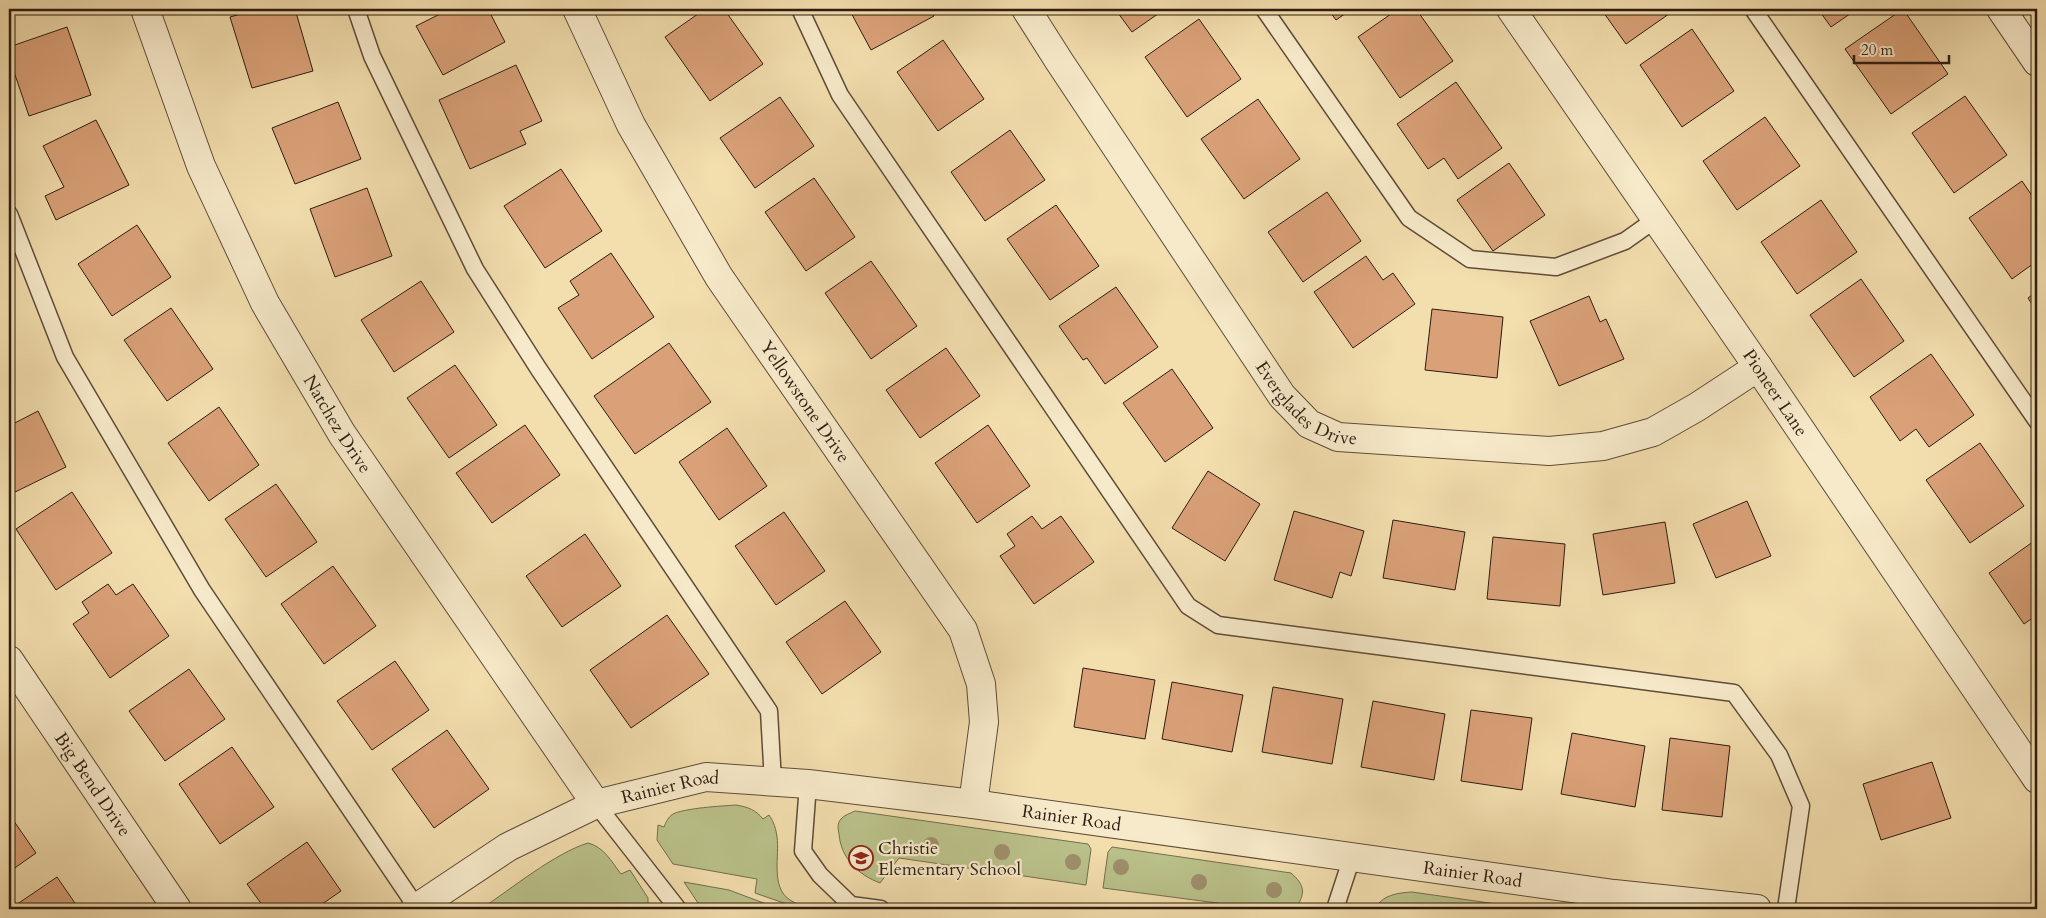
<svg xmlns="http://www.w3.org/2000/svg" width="2046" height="918" viewBox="0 0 2046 918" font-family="Cardo,serif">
<rect width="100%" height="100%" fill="#f3deae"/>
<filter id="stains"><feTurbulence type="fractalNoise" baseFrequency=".004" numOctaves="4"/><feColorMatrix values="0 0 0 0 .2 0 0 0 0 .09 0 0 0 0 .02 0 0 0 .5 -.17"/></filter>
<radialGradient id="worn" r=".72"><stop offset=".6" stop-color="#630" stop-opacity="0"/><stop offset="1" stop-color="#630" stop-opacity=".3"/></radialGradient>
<path fill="#bac18a" stroke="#746e4e" d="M736 805C748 807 756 810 763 819L769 815C774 822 776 829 777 837 780 855 770 887 790 900 796 904 804 906 811 909H801L755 893 757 879 673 864 657 840 658 825 664 827C666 822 668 817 673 814 685 808 722 806 736 805Z
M855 811 1088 844 1091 849 1086 885 899 858 880 883C859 875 841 859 839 834 838 829 837 823 841 819 844 815 851 813 855 811Z
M588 843C604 847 611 861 621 874L630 870 648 898V909H481C511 889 555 853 588 843Z
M1112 847 1291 873C1305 885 1306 894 1295 909H1263L1103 888 1108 852Z
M684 882 729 890 769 905 768 909H702Z
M1412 892 1532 909H1375C1382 895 1397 893 1412 892Z"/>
<path fill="#daa178" stroke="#2e1c11" d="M9 9H27L9 14Z
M259 9H295L313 71 252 88 230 17Z
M438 9H488L505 42 443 75 416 26 440 14Z
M705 9H724L763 64 710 101 665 37Z
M849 9H930L934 16 871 50Z
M1115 9H1165L1132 32Z
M1328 9H1352L1336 20Z
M1398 9H1416L1453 61 1400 98 1358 37Z
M1601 9H1676L1626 44Z
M1818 9H1857L1831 27Z
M1903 9 1948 74 1891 114 1845 49Z
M1199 19 1241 79 1187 117 1145 57Z
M67 27 91 95 29 116 9 57V47Z
M1692 29 1734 91 1682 127 1640 65Z
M943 40 984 99 938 131 897 72Z
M516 65 542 121 520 131 526 144 470 169 439 100Z
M1456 82 1502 148 1458 179 1444 158 1428 169 1397 124Z
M1965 96 2007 155 1954 193 1912 133Z
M780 97 814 146 755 188 720 138Z
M1258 99 1300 159 1244 199 1201 139Z
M338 102 361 159 295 184 272 128Z
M1765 117 1800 166 1737 210 1703 161Z
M96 120 129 185 56 220 45 196 64 187 43 146Z
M1010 130 1045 180 985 221 951 172Z
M1509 163 1545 215 1493 251 1457 200Z
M561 169 602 231 545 268 504 206Z
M814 178 855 237 806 271 765 212Z
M2022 181 2037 203V261L2012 279 1969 218Z
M367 188 392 256 335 277 310 209Z
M1327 192 1361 241 1303 282 1268 232Z
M1821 200 1857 252 1797 294 1761 242Z
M1056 205 1099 266 1050 300 1007 239Z
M137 225 171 277 112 316 78 264Z
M611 253 654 317 592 359 558 308 579 295 570 281Z
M1366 256 1383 280 1393 273 1415 304 1353 348 1314 292Z
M871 261 917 326 871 359 825 293Z
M1861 279 1904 341 1854 377 1810 315Z
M421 281 454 332 394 372 361 320Z
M1116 287 1158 347 1105 384 1087 358 1083 360 1059 326Z
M2037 291V312L2028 298Z
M1589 296 1600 322 1606 319 1624 359 1559 386 1530 321Z
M171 308 213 369 167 401 124 340Z
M1432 309 1503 317 1497 378 1425 370Z
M669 343 711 402 635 454 594 396Z
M946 348 980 396 920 438 886 390Z
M1931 354 1974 415 1929 447 1916 429 1900 441 1870 397Z
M455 365 497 425 449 458 407 398Z
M1172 369 1213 428 1165 462 1123 403Z
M219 407 259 465 209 501 168 443Z
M38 411 66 467 9 495V426Z
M525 425 560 475 492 523 456 473Z
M988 425 1030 486 977 523 935 463Z
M727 428 767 486 719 520 679 462Z
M1980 443 2024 506 1970 543 1926 480Z
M1208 471 1260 504 1225 561 1172 528Z
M276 484 317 542 266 577 225 519Z
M72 492 112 553 56 590 16 529Z
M1747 501 1771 556 1716 578 1693 524Z
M1294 511 1364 531 1351 576 1340 572 1332 598 1274 580Z
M784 512 825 571 776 605 735 546Z
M1032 516 1042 529 1061 516 1094 562 1034 604 1000 556 1015 546 1007 534Z
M1393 520 1465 532 1455 590 1383 578Z
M1665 522 1675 583 1603 595 1593 534Z
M585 534 621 586 562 627 526 576Z
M1493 537 1565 544 1560 606 1487 599Z
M2037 539V615L2024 624 1989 573Z
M333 566 376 626 324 664 281 604Z
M108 584 116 595 133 584 169 636 110 678 73 624 89 613 82 602Z
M845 601 881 652 822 694 786 642Z
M667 615 709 674 631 728 590 670Z
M395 661 429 710 372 750 337 701Z
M1083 668 1155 680 1145 739 1074 727Z
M189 669 225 719 165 761 129 711Z
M1172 682 1243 695 1232 752 1162 739Z
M1273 687 1343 699 1332 764 1262 752Z
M1373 701 1445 714 1434 780 1361 767Z
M1471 710 1532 718 1522 790 1461 781Z
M447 730 489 789 434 828 392 769Z
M1572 733 1645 746 1635 807 1561 794Z
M1670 738 1730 746 1722 817 1662 810Z
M232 747 274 807 220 844 179 784Z
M1932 762 1951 818 1881 840 1863 784Z
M9 814 36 853 9 872Z
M307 842 341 891 315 909H265L247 884Z
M57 877 79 909H10Z"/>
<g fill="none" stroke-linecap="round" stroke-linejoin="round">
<defs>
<path id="service" d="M356 9 372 56 475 269 538 368 769 711 773 782
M800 9 840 95 1188 606 1218 625 1734 693 1779 755 1801 806 1786 909
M1264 9 1409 218 1470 259 1556 267 1625 241 1656 219
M1753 9 2037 421
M9 214 65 357 202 590 417 908
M808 784 803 851 820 875 851 905 881 909
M596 804 678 909
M1335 909 1352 857"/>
<g id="minor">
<path id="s1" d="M145 9 201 166 265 303 342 434 596 804"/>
<path id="s2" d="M577 9 631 125 719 277 963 630 981 684 984 722 973 804"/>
<path id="s3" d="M1026 9 1059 61 1282 396 1309 424 1338 437 1549 451 1603 446 1653 432 1697 407 1758 367"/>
<path id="s4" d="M1511 9 1758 367 2037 779"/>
<path d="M2001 9 2037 62"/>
<path id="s5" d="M9 660 177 909"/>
</g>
<g id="tertiary">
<path id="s6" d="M415 909 508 847 596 804 706 777 808 784 973 804 1614 894 1757 909"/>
</g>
</defs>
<use href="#service" stroke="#5f4c38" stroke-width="19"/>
<use href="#minor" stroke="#5f4c38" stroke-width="30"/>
<use href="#tertiary" stroke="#5f4c38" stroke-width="30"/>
<use href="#service" stroke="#f7eaca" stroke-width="16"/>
<use href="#minor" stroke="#f7eaca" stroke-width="28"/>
<use href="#tertiary" stroke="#f7eaca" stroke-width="28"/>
</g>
<g fill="#9e8f6b">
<circle cx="931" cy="845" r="8"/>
<circle cx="1002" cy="852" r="8"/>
<circle cx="1073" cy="862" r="8"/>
<circle cx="1121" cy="867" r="8"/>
<circle cx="1199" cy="882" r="8"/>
<circle cx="1274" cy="890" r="8"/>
</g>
<defs>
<symbol id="school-ring" viewBox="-11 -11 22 22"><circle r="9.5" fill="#f7eaca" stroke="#8f2418" stroke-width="1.5"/><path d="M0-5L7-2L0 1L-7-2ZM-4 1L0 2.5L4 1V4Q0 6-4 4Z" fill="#8f2418"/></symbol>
</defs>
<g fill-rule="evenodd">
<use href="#school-ring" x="847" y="844" width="28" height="28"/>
</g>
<g text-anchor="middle" stroke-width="4.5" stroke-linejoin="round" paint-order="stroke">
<g font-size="18" fill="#2e1c11" stroke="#f7eaca">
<text dy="6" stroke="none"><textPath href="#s4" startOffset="466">Pioneer Lane</textPath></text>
<text dy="6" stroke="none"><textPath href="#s3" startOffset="489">Everglades Drive</textPath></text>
<text dy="6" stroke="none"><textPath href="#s2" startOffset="455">Yellowstone Drive</textPath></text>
<text dy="6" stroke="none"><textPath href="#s1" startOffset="459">Natchez Drive</textPath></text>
<text dy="6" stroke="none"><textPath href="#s5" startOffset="150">Big Bend Drive</textPath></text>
<text dy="6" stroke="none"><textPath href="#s6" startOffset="286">Rainier Road</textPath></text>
<text dy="6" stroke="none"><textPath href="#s6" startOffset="691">Rainier Road</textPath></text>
<text dy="6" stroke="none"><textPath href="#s6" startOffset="1096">Rainier Road</textPath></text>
</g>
<g font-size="18" fill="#2e1c11" stroke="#f7eaca" text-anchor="start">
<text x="878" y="854">Christie<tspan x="878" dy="21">Elementary School</tspan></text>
</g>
</g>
<rect width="2046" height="918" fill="none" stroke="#f3deae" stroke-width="30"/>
<rect x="10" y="10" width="2026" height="898" fill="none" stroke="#2e1c11" stroke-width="2.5"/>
<rect x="15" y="15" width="2016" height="888" fill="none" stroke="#2e1c11"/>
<path d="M1854 55v8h95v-8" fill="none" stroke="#2e1c11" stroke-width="2.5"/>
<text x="1861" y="55" font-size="15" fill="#2e1c11" stroke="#f7eaca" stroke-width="4" paint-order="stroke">20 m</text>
<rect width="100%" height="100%" filter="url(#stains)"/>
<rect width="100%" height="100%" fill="url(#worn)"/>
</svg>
